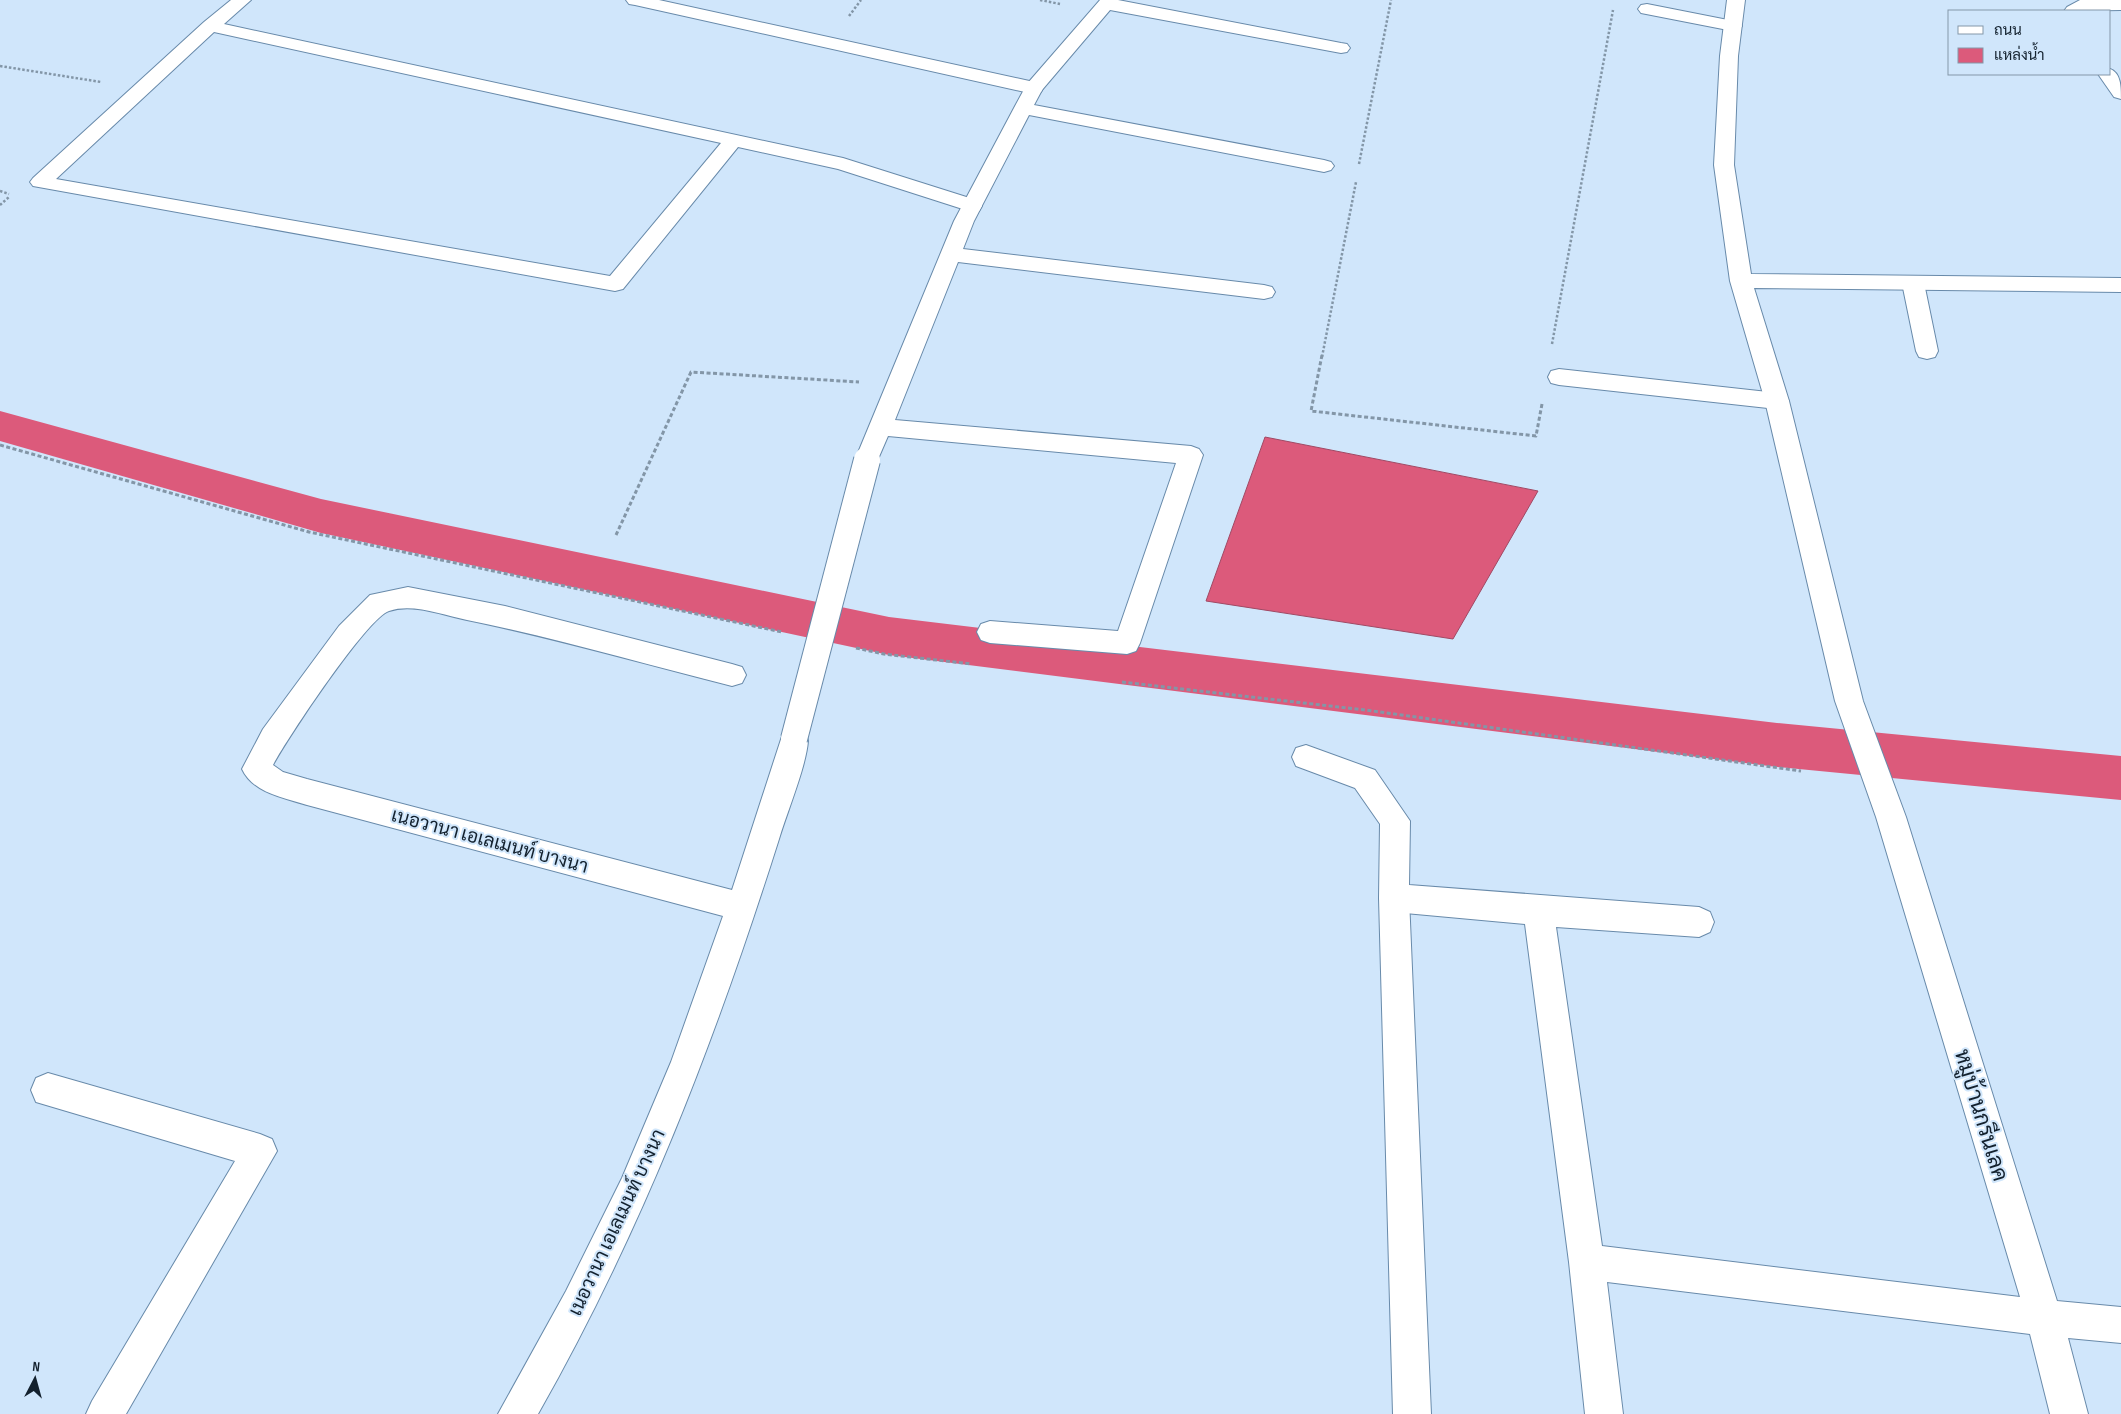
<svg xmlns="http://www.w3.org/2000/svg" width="2121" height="1414" viewBox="0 0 2121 1414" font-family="'Sofia Sans Condensed',Sarabun,sans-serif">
<rect width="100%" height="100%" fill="#d0e6fb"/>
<path fill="#dc5a7b" stroke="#a04964" d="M1265 437 1538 491 1453 639 1206 601Z"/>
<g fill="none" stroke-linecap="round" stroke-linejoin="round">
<path fill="#dc5a7b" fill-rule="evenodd" d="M0 411 321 499 889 617 1777 723 2121 756V800L1777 767 889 655 321 533 0 441Z"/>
<defs>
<path id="lane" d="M231 0H251L224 24 843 158 979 201 982 206 979 211 972 212 838 169 738 147 623 289 615 291 33 186 30 182 33 178 204 22ZM214 32 721 143 610 276 56 179Z
M626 0H659L1034 82 1041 84 1043 88 1041 92 1034 94 635 5 629 4Z
M1647 4 1733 21 1739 22 1742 26 1739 30 1733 31 1641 13 1638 9 1641 5Z
M1913 276 1921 278 1924 283 1938 351 1935 357 1927 359 1919 357 1916 351 1902 283 1905 278Z
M1559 369 1777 393 1785 395 1789 401 1785 407 1777 409 1559 385 1551 383 1548 377 1551 371Z
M1394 884 1405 888 1409 898 1431 1414H1393L1379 898 1383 888Z"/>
<path id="street" d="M1100 0H1118L1341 43 1347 44 1350 48 1347 52 1341 53 1110 10 1042 90 1034 105 1324 160 1331 162 1334 166 1331 170 1324 172 1029 115 974 221 963 249 1264 285 1272 287 1275 292 1272 297 1264 299 958 262 895 420 1191 446 1199 449 1203 455 1140 643 1136 651 1127 654 990 643 981 640 977 632 981 624 990 621 1118 631 1176 463 888 436 875 466 867 469 859 466 855 460 954 221 1014 108 1027 84Z
M1727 0H1745L1738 56 1734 165 1751 274 2121 278V292L1754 288 1789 401 1863 701 1906 817 2057 1301 2121 1307V1343L2068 1338 2088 1414H2050L2030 1334 1607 1282 1623 1414H1585L1569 1262 1525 924 1394 912 1383 908 1379 898 1380 824 1355 788 1296 766 1292 757 1296 748 1306 745 1375 770 1410 821 1409 885 1699 907 1710 912 1714 922 1710 932 1699 937 1556 927 1602 1246 2020 1297 1876 817 1835 701 1765 401 1730 281 1714 165 1720 56Z
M2080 0H2121V10L2064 11 2067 7Z
M2110 69C2121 73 2121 87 2121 99L2114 97 2098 74H2110Z
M408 587 505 606 732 664 742 667 746 675 742 683 732 686C644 664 556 638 467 620 442 615 413 603 389 611 367 618 286 740 273 765L283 772 307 779 732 890 784 730 794 727 804 730C805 734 808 737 808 741 806 767 787 812 779 839 715 1041 643 1229 538 1414H498L566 1291 622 1178 671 1062 723 916 307 805C284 798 253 793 242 769L263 729 339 626 370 595Z
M48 1073 260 1134 272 1139 277 1151 126 1414H86L92 1401 235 1161 36 1102 31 1090 36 1078Z"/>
</defs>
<use href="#lane" stroke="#688aaa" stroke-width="2"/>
<use href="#street" stroke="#688aaa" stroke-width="2"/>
<path stroke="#8396a7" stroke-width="2.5" stroke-dasharray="2.5 2" stroke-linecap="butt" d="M1040 0 1060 4
M849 16 861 0
M0 66 101 82
M1359 164 1391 0
M0 191 9 194
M0 205 9 197
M1552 344 1613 10
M1322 357 1356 182"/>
<path stroke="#8396a7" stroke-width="3" stroke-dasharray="4 2.5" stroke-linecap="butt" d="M1322 355 1311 411 1536 436 1542 404
M0 445 309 532 782 632
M616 535 691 372 859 382
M856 648 884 654 971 664
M1122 682 1373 711 1801 771"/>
<use href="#lane" fill="#fff" fill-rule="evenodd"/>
<use href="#street" fill="#fff" fill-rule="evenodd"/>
<defs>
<path id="street-bridge" d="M794 739 867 460"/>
</defs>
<use href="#street-bridge" stroke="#688aaa" stroke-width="28" stroke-linecap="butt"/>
<use href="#street-bridge" stroke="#fff" stroke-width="26"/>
</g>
<g text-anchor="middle" stroke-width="4" stroke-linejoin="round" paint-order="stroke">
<g font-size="19" fill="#13212e" stroke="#d0e6fb">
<text transform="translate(490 840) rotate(15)" y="7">เนอวานา เอเลเมนท์ บางนา</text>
<text transform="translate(616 1222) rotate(-65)" y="7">เนอวานา เอเลเมนท์ บางนา</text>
</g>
<g font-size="22" fill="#13212e" stroke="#d0e6fb">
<text transform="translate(1982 1115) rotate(73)" y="8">หมู่บ้านกรีนเลค</text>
</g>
</g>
<rect x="1948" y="10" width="162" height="65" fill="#d0e6fb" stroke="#8497a9"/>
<rect x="1958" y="26" width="25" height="8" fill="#ffffff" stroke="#8497a9"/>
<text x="1994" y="35" font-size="15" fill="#13212e">ถนน</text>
<rect x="1958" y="48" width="25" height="15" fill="#dc5a7b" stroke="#8497a9"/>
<text x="1994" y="60" font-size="15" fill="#13212e">แหล่งน้ำ</text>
<g transform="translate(35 1379) rotate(6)" stroke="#d0e6fb" stroke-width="4" paint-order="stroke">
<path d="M0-4L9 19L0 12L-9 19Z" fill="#13212e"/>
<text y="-8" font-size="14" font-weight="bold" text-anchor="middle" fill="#13212e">N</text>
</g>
</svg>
